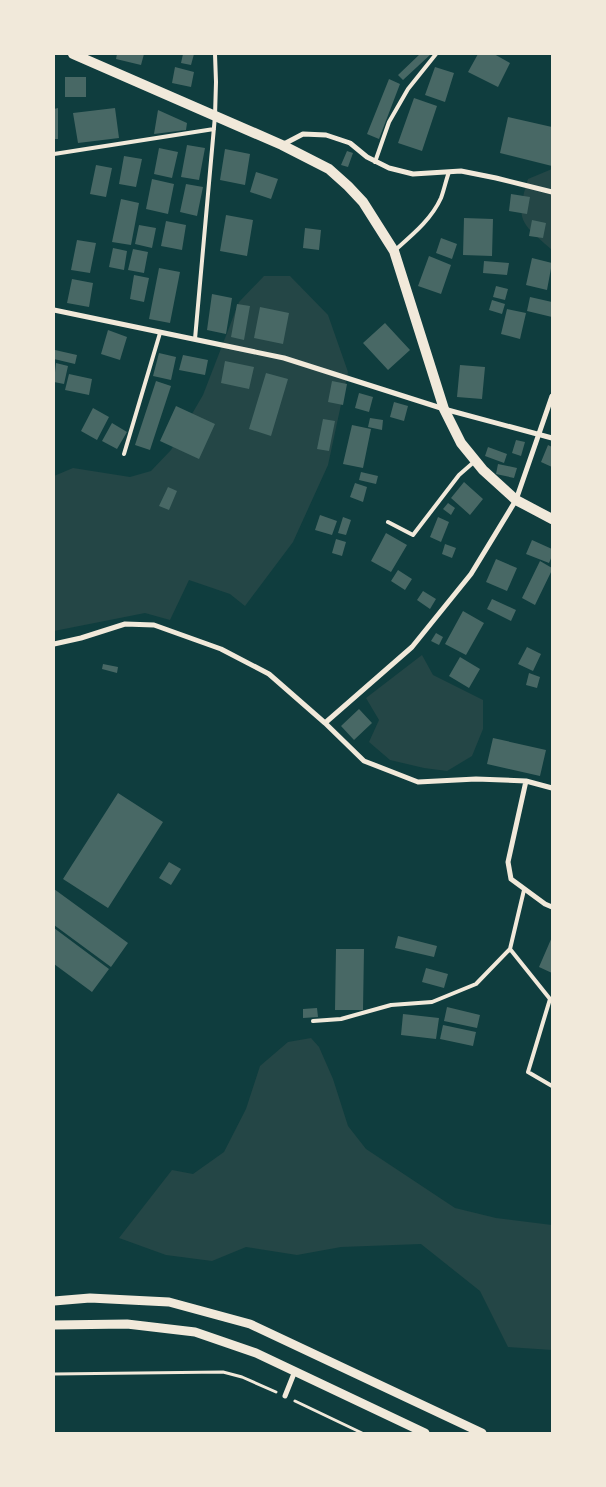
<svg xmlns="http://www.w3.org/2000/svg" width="606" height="1487" viewBox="0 0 606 1487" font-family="'Noto Sans',sans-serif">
<rect width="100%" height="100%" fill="#0f3d3e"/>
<path fill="#244646" d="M552 169V250C520 222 515 221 528 179Z
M264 276H290L328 315 348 372 328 465 293 542 245 606 230 594 189 580 170 620 145 613 54 631V476L73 468 130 477 151 471 171 450 203 395 239 302Z
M422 655 433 675 483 700V729L472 756 447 771 424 768 390 760 369 742 379 720 366 698Z
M311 1038 319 1047 333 1079 348 1126 366 1149 455 1208 496 1218 552 1225V1350L508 1347 480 1291 421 1244 341 1247 297 1255 246 1247 212 1261 166 1255 119 1238 172 1170 193 1174 224 1152 246 1109 260 1066 288 1042Z"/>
<path fill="#486865" d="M117 54H144L141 65 116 59Z
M183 54H194L191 65 181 63Z
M420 54H431L403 80 398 75Z
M478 54H494L510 63 498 87 468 72Z
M175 67 194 72 191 87 172 83Z
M435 67 454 73 445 102 425 95Z
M65 77H86V97H65Z
M389 79 400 84 379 139 367 134Z
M414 98 437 106 422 151 398 143Z
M58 108V139H54V109Z
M115 108 119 138 78 143 73 113Z
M158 110 187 123 186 130 154 134Z
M508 117 552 127V166L500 153Z
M187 145 205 148 199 180 181 177Z
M159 148 178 152 172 178 154 174Z
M225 149 250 154 245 185 220 180Z
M347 151 353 153 348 167 341 165Z
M124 156 142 159 136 187 119 184Z
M96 165 112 168 106 197 90 194Z
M256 172 278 179 271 199 250 192Z
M152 179 174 184 168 214 146 209Z
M186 184 203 187 197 216 180 212Z
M511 194 530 197 527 214 509 211Z
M121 199 139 203 131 245 112 242Z
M226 215 253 220 247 256 220 251Z
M464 218 493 219 492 256 463 255Z
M532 220 546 223 543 238 529 236Z
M166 221 186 225 182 250 161 246Z
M139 225 156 228 152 248 135 244Z
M305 228 321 230 319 250 303 248Z
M441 238 457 244 452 259 436 253Z
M77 240 96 243 90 273 71 270Z
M113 248 127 251 124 270 109 267Z
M133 249 148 252 144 273 128 270Z
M429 256 451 265 441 294 418 286Z
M532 258 552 263 547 290 526 285Z
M484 261 509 263 507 275 483 273Z
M159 268 180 272 170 323 149 319Z
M134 275 149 278 144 302 130 299Z
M72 279 93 283 89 307 67 303Z
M496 286 508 289 505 300 493 297Z
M212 294 232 298 226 334 207 330Z
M530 297 552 302V317L527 311Z
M492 300 505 304 502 314 489 310Z
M237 304 250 306 244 340 231 337Z
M260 307 289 313 283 344 254 338Z
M507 309 526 313 520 339 501 334Z
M385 323 410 350 388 370 363 343Z
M108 330 127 337 120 360 101 354Z
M55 350 77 355 75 364 54 359Z
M159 353 176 357 171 380 153 376Z
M183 355 208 360 205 375 179 370Z
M225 361 254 367 249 389 221 383Z
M56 363 68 366 64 384 54 382Z
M460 365 485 367 482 399 457 397Z
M266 373 288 379 271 436 249 429Z
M69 374 92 379 89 395 65 390Z
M156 381 171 386 150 450 135 445Z
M332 381 347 384 343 405 328 402Z
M359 393 373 397 369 412 355 408Z
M394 402 408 406 404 421 390 417Z
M176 406 215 424 199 459 160 441Z
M93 408 109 417 97 440 81 431Z
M370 418 383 420 382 430 368 427Z
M323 419 335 421 329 451 317 449Z
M112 423 127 432 117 449 102 441Z
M352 425 371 429 363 468 343 464Z
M516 440 525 442 521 456 512 453Z
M548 445 552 447V467L541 462Z
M488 447 507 454 504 463 485 456Z
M498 464 517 468 514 478 496 474Z
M361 472 378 476 376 484 359 480Z
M464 482 483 499 470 515 451 498Z
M355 483 367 487 363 502 350 497Z
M168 487 177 491 169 510 159 506Z
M448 503 455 508 451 515 443 509Z
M320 515 337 521 332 535 315 530Z
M343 517 351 520 346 535 338 533Z
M438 517 449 522 441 542 430 537Z
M386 533 407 545 391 572 371 561Z
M336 539 346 542 342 556 332 553Z
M532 540 552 549V556L549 563 526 554Z
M445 544 456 548 452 558 442 554Z
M496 559 517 568 507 591 486 582Z
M540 561 552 568V570L535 605 522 598Z
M398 570 412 579 405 590 391 581Z
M423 591 436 599 430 609 417 600Z
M492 599 516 610 511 621 487 609Z
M463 611 484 623 466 655 445 644Z
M436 633 443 637 439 645 431 641Z
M527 647 541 654 533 671 518 664Z
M460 657 480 669 469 688 449 676Z
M103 664 118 667 117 673 102 669Z
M529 673 540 677 537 688 526 685Z
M359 709 372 723 354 740 341 726Z
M493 738 546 750 540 776 487 764Z
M118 793 163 822 108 908 63 879Z
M169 862 181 869 171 885 159 878Z
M54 889 128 943 111 967 54 925Z
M54 928 109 969 92 992 54 964Z
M398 936 437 946 434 957 395 948Z
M552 937V973L539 967Z
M336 949H364L363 1010H335Z
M426 968 448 974 444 988 422 982Z
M447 1007 480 1015 477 1028 444 1021Z
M317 1008 318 1017 303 1018V1009Z
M403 1014 439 1018 436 1039 401 1035Z
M443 1025 476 1032 473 1046 440 1039Z"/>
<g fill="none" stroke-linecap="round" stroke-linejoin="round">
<path stroke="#f1e9da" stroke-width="3" d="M54 1374 223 1372 242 1377 276 1392
M295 1401 362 1433"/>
<path stroke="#f1e9da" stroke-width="4" d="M54 154 214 129
M375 162 389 122 408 89 436 54
M394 251C412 235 431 220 441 198 444 190 446 180 449 172
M195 339 215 116 216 82 215 54
M124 454 160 333
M388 522 413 535 459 475 475 461
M510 949 550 999 528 1072 552 1086
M313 1021 341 1019 391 1005 432 1002 476 984 510 949 524 890"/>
<path stroke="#f1e9da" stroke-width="5" d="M282 145 303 134 326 135 350 143 367 157 389 168 413 174 461 171 496 178 552 192
M54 310 284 358 444 409 552 438
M54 644 81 638 125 624 154 625 221 649 269 674 325 723 412 647 471 574 516 500 552 396
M325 723 364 761 418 782 476 779 526 781 508 862 511 879 545 904 552 907
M526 781 552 788
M285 1396 295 1371"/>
<path stroke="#f1e9da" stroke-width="9" d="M54 1301 90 1298 169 1302 250 1324 482 1433
M54 1325 127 1324 195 1332 256 1353 425 1433"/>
<path stroke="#f1e9da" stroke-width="10" d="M73 54 282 145 329 169 348 186 363 202 394 251 444 409 461 443 483 470 516 500 552 519"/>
</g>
<rect width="606" height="1487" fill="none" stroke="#f1e9da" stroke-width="110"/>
</svg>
